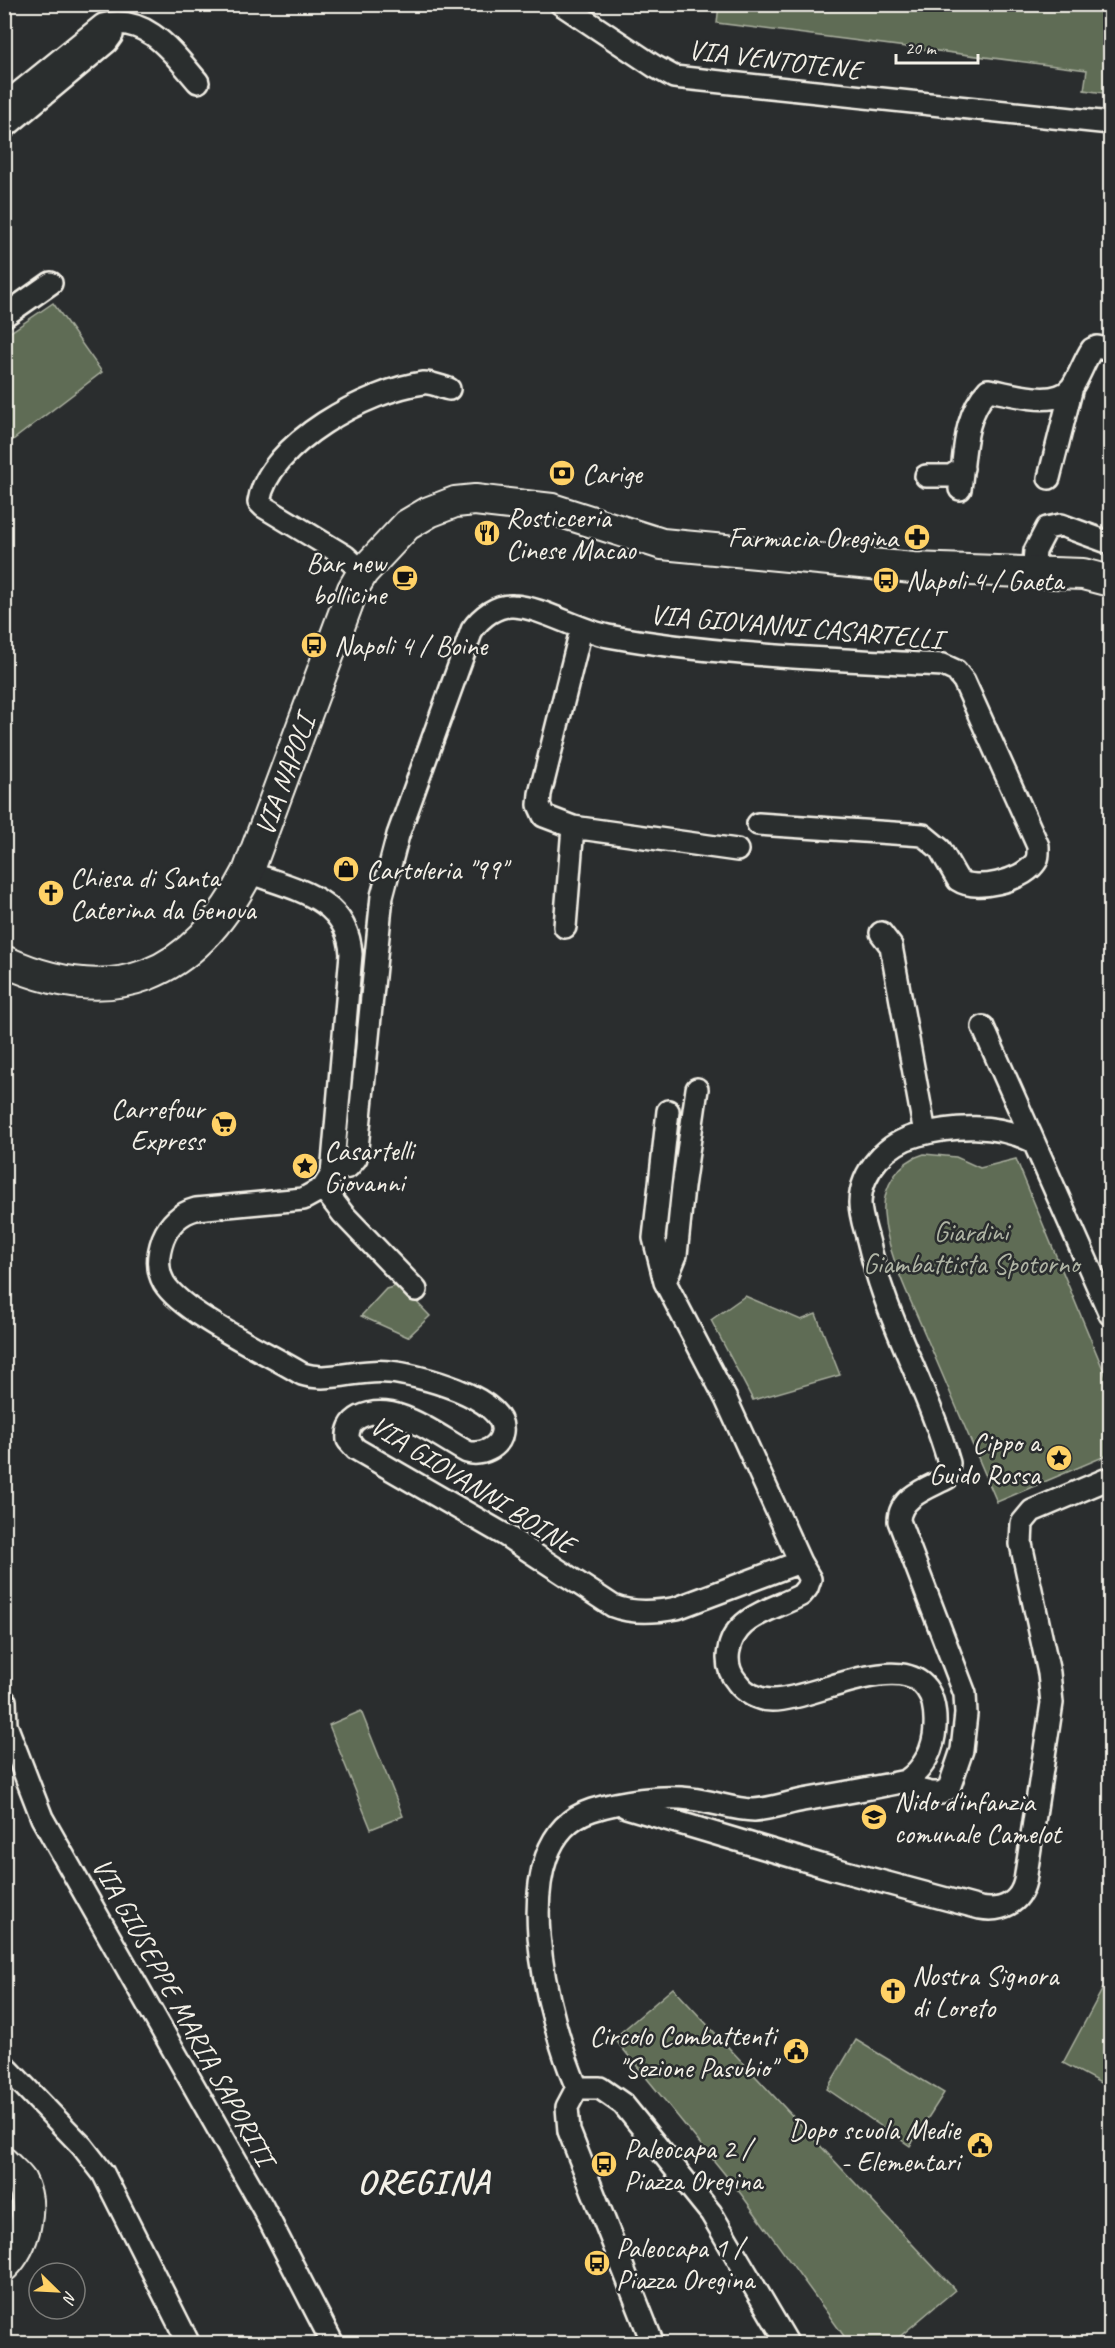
<svg xmlns="http://www.w3.org/2000/svg" width="1115" height="2348" viewBox="0 0 1115 2348" font-family="Caveat,sans-serif">
<rect width="100%" height="100%" fill="#2a2d2e"/>
<filter id="ink" filterUnits="userSpaceOnUse"><feTurbulence type="fractalNoise" baseFrequency=".0167" numOctaves="2"/><feDisplacementMap in="SourceGraphic" scale="12" xChannelSelector="R" yChannelSelector="G"/><feConvolveMatrix kernelMatrix="1 2 1 2 8 2 1 2 1" color-interpolation-filters="sRGB"/></filter>
<g filter="url(#ink)">
<path fill="#5e6c54" stroke="#a9ae9e" stroke-width="1.5" d="M719 5H1110V94L1084 90 1087 70 717 23Z
M53 303 102 372 5 446V336Z
M924 1154 956 1157 980 1168 1016 1159 1110 1386V1454L997 1502C973 1446 949 1390 925 1334 909 1296 887 1255 884 1213 882 1187 899 1161 924 1154Z
M396 1286 404 1289 430 1316 408 1337 361 1316 386 1289Z
M745 1296 801 1320 816 1314 840 1375 753 1400 711 1320Z
M361 1711 403 1816 371 1829 329 1725Z
M1110 1975V2088L1063 2063Z
M673 1988 955 2290 892 2343H849L741 2194 614 2038Z
M856 2040 944 2093 910 2146 827 2089Z"/>
<g fill="none" stroke-linecap="round" stroke-linejoin="round">
<defs>
<path id="street" d="M561 4 654 66 674 77 1110 123
M103 25C147 14 173 53 198 82
M4 105 103 25 110 28 112 35 107 42 4 128
M4 316 51 283
M926 476H951L963 468
M1049 478 1072 387
M960 489C965 455 963 416 988 390 1011 393 1056 409 1072 387 1080 375 1084 361 1092 349L1097 347 1110 350
M363 572 345 556 264 507 259 502C268 443 369 390 423 383 431 382 441 387 449 389
M1033 573 1035 551 1047 528 1061 525 1110 543
M581 630 540 794 539 805 544 816 573 827 737 850
M248 872C293 889 348 897 351 954L332 1174 323 1188 303 1199 196 1209C181 1213 169 1224 163 1239 158 1253 156 1269 164 1283 183 1314 268 1353 302 1374 330 1383 360 1368 389 1372 415 1374 507 1397 502 1432 500 1448 481 1456 467 1452 437 1436 395 1400 360 1417 350 1422 347 1431 348 1440L356 1449 505 1535 613 1606C633 1614 656 1612 677 1608L800 1562
M565 927 573 827
M881 933 891 946 925 1133
M983 1027 1110 1314
M333 1171 348 1167 356 1158 382 896 398 835 472 630C481 617 496 605 513 606 542 607 577 630 608 636 719 656 831 659 943 665L956 671 964 681 1038 846C1038 852 1039 859 1034 864 1021 881 976 892 958 880L940 849 923 835 758 824
M323 1188 343 1214 416 1290
M665 1282 676 1255 683 1187 697 1089
M5 1701 6 1725 42 1818 263 2208 333 2344
M906 1781 918 1790 931 1793H941L949 1788 962 1750 966 1714 965 1694 899 1521C899 1497 928 1488 947 1478L949 1463C928 1388 886 1320 869 1244 866 1231 860 1216 860 1203 861 1170 887 1143 918 1135 955 1125 996 1124 1030 1140
M626 1807 831 1868 980 1908C1002 1912 1020 1903 1025 1881L1052 1703 1049 1673 1021 1544 1022 1523 1032 1511 1110 1478
M4 2065 82 2146 103 2173 189 2344
M577 2088C550 2026 498 1840 592 1810 621 1801 661 1795 691 1799 712 1801 734 1810 754 1810 770 1809 787 1803 803 1800 838 1794 872 1788 906 1781 924 1769 934 1749 935 1727 939 1626 818 1701 772 1700 758 1700 745 1693 737 1682 722 1665 727 1639 744 1624 758 1611 783 1605 801 1595L807 1588 810 1579 800 1562 726 1399 665 1282 654 1238 668 1111
M577 2088H600L623 2104 711 2213 788 2344
M577 2088 567 2107 569 2131 653 2344"/>
<path id="secondary" d="M4 961C114 1011 194 977 248 872L353 589 363 572 407 525 429 512 455 502 475 500 552 509 662 544 913 568 1083 574 1110 581
M4 2163C9 2169 17 2175 21 2181 35 2207 24 2246 4 2266"/>
</defs>
<use href="#street" stroke="#f4f1e8" stroke-width="26"/>
<use href="#secondary" stroke="#f4f1e8" stroke-width="34"/>
<use href="#street" stroke="#2a2d2e" stroke-width="21"/>
<use href="#secondary" stroke="#2a2d2e" stroke-width="30"/>
</g>
</g>
<defs>
<symbol id="bank-disc" viewBox="-11 -11 22 22"><circle r="9.5" fill="#ffd166" stroke="#2a2d2e"/><path d="M-6-4H6V4H-6ZM0-2.3a2.3 2.3 0 1 0 0 4.6a2.3 2.3 0 1 0 0-4.6Z" fill="#111"/></symbol>
<symbol id="restaurant-disc" viewBox="-11 -11 22 22"><circle r="9.5" fill="#ffd166" stroke="#2a2d2e"/><path d="M-5-6h1v4h1v-4h1v4h1v-4h1v5L-1.5 .5V6h-2V.5L-5-1ZM5-6V6H3V1.5H1.5Q1.5-4 5-6Z" fill="#111"/></symbol>
<symbol id="pharmacy-disc" viewBox="-11 -11 22 22"><circle r="9.5" fill="#ffd166" stroke="#2a2d2e"/><path d="M-2-6h4v4h4v4h-4v4h-4v-4h-4v-4h4Z" fill="#111"/></symbol>
<symbol id="cafe-disc" viewBox="-11 -11 22 22"><circle r="9.5" fill="#ffd166" stroke="#2a2d2e"/><path d="M-5.5-4.5H6V0H3Q3 3.5 0 3.5H-2.5Q-5.5 3.5-5.5 0ZM3-3.2v2h1.7v-2ZM-6 4.5H4V6H-6Z" fill="#111"/></symbol>
<symbol id="bus-disc" viewBox="-11 -11 22 22"><circle r="9.5" fill="#ffd166" stroke="#2a2d2e"/><path d="M-5-6H5V4H4V6H2V4H-2V6H-4V4H-5ZM-3.5-4V0h7V-4ZM-3.5 1.2v1.5H-2V1.2ZM2 1.2v1.5H3.5V1.2Z" fill="#111"/></symbol>
<symbol id="shop-disc" viewBox="-11 -11 22 22"><circle r="9.5" fill="#ffd166" stroke="#2a2d2e"/><path d="M-5-2.5h2.3a2.7 3.5 0 0 1 5.4 0H5L5.5 6h-11ZM-1.5-2.5h3a1.5 2.3 0 0 0-3 0Z" fill="#111"/></symbol>
<symbol id="church-disc" viewBox="-11 -11 22 22"><circle r="9.5" fill="#ffd166" stroke="#2a2d2e"/><path d="M-1.2-6h2.4v3.5h3.3v2.4h-3.3V6h-2.4V-.1h-3.3v-2.4h3.3Z" fill="#111"/></symbol>
<symbol id="supermarket-disc" viewBox="-11 -11 22 22"><circle r="9.5" fill="#ffd166" stroke="#2a2d2e"/><path d="M-6-5.5h2.5l.6 2H6L4.5 2H-2.5L-4.4-4H-6ZM-1.5 3.2a1.3 1.3 0 1 0 .1 0ZM3 3.2a1.3 1.3 0 1 0 .1 0Z" fill="#111"/></symbol>
<symbol id="sight-disc" viewBox="-11 -11 22 22"><circle r="9.5" fill="#ffd166" stroke="#2a2d2e"/><path d="M0-6L1.8-2.2L6-1.7L2.9 1.2L3.7 5.4L0 3.3L-3.7 5.4L-2.9 1.2L-6-1.7L-1.8-2.2Z" fill="#111"/></symbol>
<symbol id="school-disc" viewBox="-11 -11 22 22"><circle r="9.5" fill="#ffd166" stroke="#2a2d2e"/><path d="M0-5L7-2L0 1L-7-2ZM-4 1L0 2.5L4 1V4Q0 6-4 4Z" fill="#111"/></symbol>
<symbol id="civic-disc" viewBox="-11 -11 22 22"><circle r="9.5" fill="#ffd166" stroke="#2a2d2e"/><path d="M-.6-6.5H3V-4.5H.6V-3L4-1V1h2V6H-6V1h2V-1L-.6-3ZM-1.2 2.5V6h2.4V2.5Z" fill="#111"/></symbol>
</defs>
<g fill-rule="evenodd">
<use href="#bank-disc" x="547" y="458" width="30" height="30"/>
<use href="#restaurant-disc" x="472" y="518" width="30" height="30"/>
<use href="#pharmacy-disc" x="902" y="522" width="30" height="30"/>
<use href="#cafe-disc" x="390" y="563" width="30" height="30"/>
<use href="#bus-disc" x="871" y="565" width="30" height="30"/>
<use href="#bus-disc" x="299" y="630" width="30" height="30"/>
<use href="#shop-disc" x="331" y="854" width="30" height="30"/>
<use href="#church-disc" x="36" y="878" width="30" height="30"/>
<use href="#supermarket-disc" x="209" y="1109" width="30" height="30"/>
<use href="#sight-disc" x="290" y="1151" width="30" height="30"/>
<use href="#sight-disc" x="1044" y="1443" width="30" height="30"/>
<use href="#school-disc" x="859" y="1802" width="30" height="30"/>
<use href="#church-disc" x="878" y="1976" width="30" height="30"/>
<use href="#civic-disc" x="781" y="2036" width="30" height="30"/>
<use href="#civic-disc" x="965" y="2130" width="30" height="30"/>
<use href="#bus-disc" x="589" y="2149" width="30" height="30"/>
<use href="#bus-disc" x="582" y="2248" width="30" height="30"/>
</g>
<g text-anchor="middle" stroke-width="5" stroke-linejoin="round" paint-order="stroke">
<g font-size="28" fill="#f4f1e8" stroke="#2a2d2e">
<text transform="translate(775 59) rotate(7)" y="10">VIA VENTOTENE</text>
<text transform="translate(796 626) rotate(5)" y="10">VIA GIOVANNI CASARTELLI</text>
<text transform="translate(284 775) rotate(-70)" y="10">VIA NAPOLI</text>
<text transform="translate(473 1484) rotate(32)" y="10">VIA GIOVANNI BOINE</text>
<text transform="translate(184 2011) rotate(61)" y="10">VIA GIUSEPPE MARIA SAPORITI</text>
</g>
<g font-size="28" fill="#f4f1e8" stroke="#2a2d2e" text-anchor="start">
<text x="582" y="483">Carige</text>
<text x="506" y="527">Rosticceria<tspan x="506" dy="32">Cinese Macao</tspan></text>
<text x="898" y="547" text-anchor="end">Farmacia Oregina</text>
<text x="386" y="572" text-anchor="end">Bar new<tspan x="386" dy="32">bollicine</tspan></text>
<text x="906" y="590">Napoli 4 / Gaeta</text>
<text x="334" y="655">Napoli 4 / Boine</text>
<text x="366" y="879">Cartoleria "99"</text>
<text x="70" y="887">Chiesa di Santa<tspan x="70" dy="32">Caterina da Genova</tspan></text>
<text x="204" y="1118" text-anchor="end">Carrefour<tspan x="204" dy="32">Express</tspan></text>
<text x="324" y="1160">Casartelli<tspan x="324" dy="32">Giovanni</tspan></text>
<text x="1040" y="1452" text-anchor="end">Cippo a<tspan x="1040" dy="32">Guido Rossa</tspan></text>
<text x="894" y="1811">Nido d'infanzia<tspan x="894" dy="32">comunale Camelot</tspan></text>
<text x="912" y="1985">Nostra Signora<tspan x="912" dy="32">di Loreto</tspan></text>
<text x="776" y="2045" text-anchor="end">Circolo Combattenti<tspan x="776" dy="32">"Sezione Pasubio"</tspan></text>
<text x="960" y="2139" text-anchor="end">Dopo scuola Medie<tspan x="960" dy="32">- Elementari</tspan></text>
<text x="624" y="2158">Paleocapa 2 /<tspan x="624" dy="32">Piazza Oregina</tspan></text>
<text x="616" y="2257">Paleocapa 1 /<tspan x="616" dy="32">Piazza Oregina</tspan></text>
</g>
<g font-size="28" fill="#b0b5a5" stroke="#2a2d2e">
<text x="971" y="1241">Giardini<tspan x="971" dy="32">Giambattista Spotorno</tspan></text>
</g>
<g font-size="34" font-weight="bold" letter-spacing="1.5" fill="#f4f1e8" stroke="#2a2d2e">
<text x="424" y="2193">OREGINA</text>
</g>
</g>
<rect width="1115" height="2348" fill="none" stroke="#2a2d2e" stroke-width="24"/>
<rect x="12" y="12" width="1091" height="2324" fill="none" stroke="#f4f1e8" stroke-width="2" filter="url(#ink)"/>
<g transform="translate(57 2291) rotate(114)"><circle r="28" fill="#2a2d2e" stroke="#7b7b78" stroke-width="1.5"/>
<path d="M0-4.5L10 22L0 15L-10 22Z" fill="#ffd166"/>
<text y="-9" font-size="16" font-weight="bold" text-anchor="middle" fill="#f4f1e8">N</text>
</g>
<path d="M896 54v9h82v-9" fill="none" stroke="#f4f1e8" stroke-width="3"/>
<text x="905" y="54" font-size="18" fill="#f4f1e8" stroke="#2a2d2e" stroke-width="4.5" paint-order="stroke">20 m</text>
</svg>
